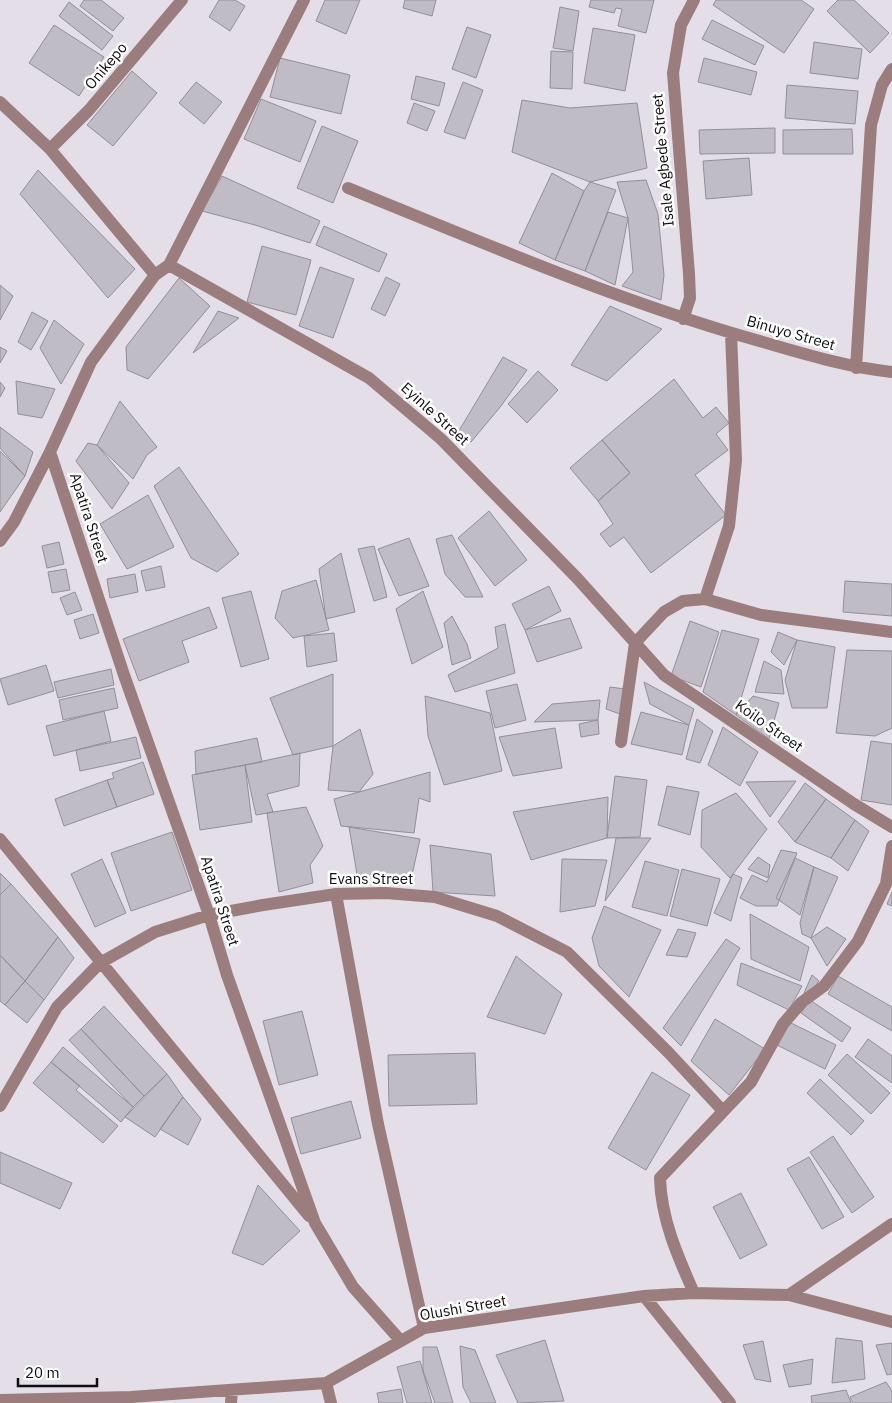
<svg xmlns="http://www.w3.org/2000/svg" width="892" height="1403" viewBox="0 0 892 1403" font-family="'IBM Plex Sans',sans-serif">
<rect width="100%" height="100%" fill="#e3dee7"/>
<path fill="#c0bcc5" stroke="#928f97" d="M84 0H101L124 18 113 31 80 6Z
M219 0H235L245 6 230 31 209 17Z
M325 0H360L346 34 316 21Z
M405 0H436L432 16 403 8Z
M591 0H654L646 33 618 26 622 9 616 8 614 13 589 7Z
M716 0H801L814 9 784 53 713 5Z
M838 0H854L889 33 870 53 827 11Z
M69 2 113 36 102 50 59 16Z
M560 7 579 11 573 51 553 48Z
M712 20 764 46 755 65 702 39Z
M54 25 104 57 79 96 29 63Z
M467 27 491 35 476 78 452 69Z
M593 28 635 35 625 91 584 83Z
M814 42 862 49 858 79 810 73Z
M551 51 573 52 572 89 550 88Z
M280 58 350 75 341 114 270 97Z
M704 58 757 72 751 95 698 82Z
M132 71 157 93 113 146 87 125Z
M416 76 445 83 439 106 411 99Z
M196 82 222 102 204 124 179 103Z
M463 82 483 90 465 139 444 132Z
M787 85 858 91 855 124 785 118Z
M261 99 316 121 300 162 244 139Z
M522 100 570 108 637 103 647 168 590 182 512 152Z
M414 103 435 111 427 131 407 123Z
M322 126 358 141 333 203 297 188Z
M775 128V153L700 154 699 130Z
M852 129 853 154H783V130Z
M749 158 752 195 706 199 703 161Z
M38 170 135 269 108 298 20 194Z
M552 173 584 191 555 260 519 243Z
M222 176 320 221 310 243 255 225 202 211Z
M646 180 658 214 664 275 661 300 622 286 633 272 628 218 617 182Z
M590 182 616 190 585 271 555 260 584 191Z
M608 212 628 218 615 285 585 271Z
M324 226 387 254 379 272 316 245Z
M262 246 311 260 296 315 247 302Z
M320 267 354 279 333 338 299 326Z
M386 277 400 284 385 316 371 309Z
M179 278 210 306 148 379 127 370 126 347Z
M0 285 13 296 0 320Z
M610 306 662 329 607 381 571 365Z
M218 311 239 318 193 353Z
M32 312 48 321 31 350 18 342Z
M54 320 84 344 61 384 40 348Z
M0 347 7 351 0 363Z
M503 357 527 370 501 406 471 442 457 434Z
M538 371 558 390 527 423 508 404Z
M674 379 703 418 716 407 729 423 716 434 728 450 695 475 726 515 651 573 624 537 610 547 600 534 613 524 598 501 630 473 602 440Z
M16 381 55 389 42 418 18 414Z
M0 382 5 388 0 397Z
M120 401 157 447 147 455 133 479 97 445Z
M0 427 33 452 25 476 0 448Z
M602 440 630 473 598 501 570 468Z
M88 443 97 445 129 483 112 509 76 461Z
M0 451 25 476 0 512Z
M179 467 239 554 217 572 191 558 154 486Z
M148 495 174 547 127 569 100 524Z
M489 511 527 560 495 586 458 538Z
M452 535 483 597H465L445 574 436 539Z
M409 538 429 586 399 596 378 549Z
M59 542 64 564 47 568 42 546Z
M374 546 387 597 374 601 358 549Z
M341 553 355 612 326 619 319 569Z
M161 566 165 587 146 591 141 571Z
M66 569 70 590 52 593 48 572Z
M135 574 138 592 110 598 107 579Z
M316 580 329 630 293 638 275 618 282 591Z
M845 581 892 584V616L843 612Z
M549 586 561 611 525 630 512 604Z
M251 591 269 659 241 667 222 598Z
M423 591 443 647 412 664 396 609Z
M75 592 82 610 67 615 60 598Z
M209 607 217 628 182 641 189 662 139 681 123 639Z
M93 614 99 633 80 639 74 620Z
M452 616 467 644 471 658 452 665 444 623Z
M570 618 582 648 537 662 525 630Z
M690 621 719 632 701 687 671 676Z
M505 624 515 673 455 692 448 675 498 648 495 627Z
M722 630 759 639 736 715 703 692Z
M778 632 797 640 784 665 771 652Z
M334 633 337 661 307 667 304 636Z
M797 640 835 647 827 708H792L785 680Z
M847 650 892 651V728L875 736 836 733Z
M764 661 781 670 784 694 755 692Z
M46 665 54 691 8 705 0 679Z
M111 669 114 685 58 698 54 682Z
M333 674V746L293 755 270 698Z
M644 682 694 709 689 725 650 704Z
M517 684 526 720 495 728 486 691Z
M610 687 625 689 620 714 606 709Z
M114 688 118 708 63 720 59 700Z
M425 696 490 713 502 771 444 785 428 736Z
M753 696 779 703 769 739 736 715Z
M600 700 598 720 534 722 552 704Z
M104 711 111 741 54 756 46 726Z
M641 712 689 725 682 755 631 744Z
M697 719 713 731 700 763 686 759Z
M598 720 599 734 581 737 579 724Z
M723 727 758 752 740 786 708 765Z
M555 728 562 768 513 776 499 737Z
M360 729 373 774 359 792 328 790 333 746Z
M136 737 141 758 80 771 76 750Z
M257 738 262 762 196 774 195 751Z
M871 741 892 744V805L861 800Z
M300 753 299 786 267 794 273 812 256 815 245 765Z
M143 762 154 794 117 807 107 780 114 778 112 773Z
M245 765 252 822 200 830 192 775Z
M430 772V802L419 798 414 833 341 826 334 799Z
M615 776 647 780 640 837 607 838Z
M107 780 117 807 64 826 55 799Z
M796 781 770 817 746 782Z
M805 783 826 799 795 842 778 822Z
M667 786 699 792 690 835 658 825Z
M736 793 767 829 730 878 701 847 702 810Z
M608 797 607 838 531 860 513 812Z
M826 799 855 820 831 858 795 842Z
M306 807 323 846 310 865 313 883 279 892 267 813Z
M855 820 869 831 848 871 831 858Z
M349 827 420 839 410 884 357 874Z
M172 832 192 890 131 911 111 853Z
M616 838H651L605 901Z
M430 845 491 854 495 896 433 892Z
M781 850 797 853 777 906H756L740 898 752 875 767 882Z
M758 857 770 865 768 878 748 869Z
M795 858 814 867 800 915 776 898Z
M102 859 126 913 95 927 71 874Z
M562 859 607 860 595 906 560 912Z
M645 861 679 870 667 916 632 907Z
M814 867 838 877 811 938 802 934 800 923Z
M682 869 720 879 707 926 670 916Z
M0 873 11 884 0 895Z
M733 874 742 878 731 921 714 913Z
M11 884 58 937 25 981 0 955V895Z
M892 892V906L887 904Z
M604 906 661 930 629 997 599 966 592 938Z
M750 914 809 947 800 981 751 959Z
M827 927 846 939 827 966 811 938Z
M678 929 696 933 687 957 666 955Z
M58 937 74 958 44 1000 25 981Z
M726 939 740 948 681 1046 663 1028Z
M0 955 25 981 5 1005 0 1001Z
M516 956 562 994 545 1034 487 1017Z
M741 963 802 986 789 1010 737 985Z
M812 975 819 981 806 999 804 993Z
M838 976 892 1007V1031L828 994Z
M25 981 44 1000 27 1023 5 1005Z
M810 1000 851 1028 842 1042 801 1013Z
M104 1006 167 1074 144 1096 81 1029Z
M302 1011 318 1075 279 1085 263 1021Z
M715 1019 765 1049 729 1095 691 1061Z
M789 1022 836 1045 825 1069 777 1045Z
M81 1029 144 1096 133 1107 69 1040Z
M868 1039 892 1056V1083L855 1057Z
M63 1047 133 1107 121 1122 51 1062Z
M475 1053 477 1104 389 1106 388 1055Z
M847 1054 890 1093 871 1114 828 1075Z
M51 1062 80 1086 76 1090 118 1126 103 1143 33 1083Z
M652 1072 690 1095 646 1170 608 1148Z
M167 1074 183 1097 155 1137 125 1117Z
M820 1079 864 1121 851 1135 807 1093Z
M183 1097 201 1119 188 1145 160 1129Z
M351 1101 361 1138 301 1154 291 1118Z
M833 1136 874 1197 852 1213 810 1152Z
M0 1152 72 1183 60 1209 0 1183Z
M809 1157 844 1217 822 1229 787 1169Z
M258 1185 300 1231 263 1265 232 1253Z
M741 1193 767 1245 740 1259 713 1207Z
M836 1338 862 1341 865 1379 832 1383Z
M545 1340 564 1401 518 1403 496 1355Z
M763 1341 771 1382 755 1379 743 1345Z
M892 1343V1374L887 1375 876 1345Z
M460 1346 475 1350 496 1403H471L463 1387Z
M423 1347H437L453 1403H435L423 1371Z
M813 1359 811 1384 789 1387 783 1365Z
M420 1361 432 1403H407L397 1367Z
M886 1382 892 1391V1403H853L850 1397Z
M401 1389 403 1403H379L377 1393Z
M846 1390 851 1403H812L811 1396Z"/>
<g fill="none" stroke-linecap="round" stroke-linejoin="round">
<path stroke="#9b7d7d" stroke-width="12" d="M0 102 50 149 155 275
M50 149 89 110 182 0
M348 188C483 243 616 300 756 340 801 353 845 367 892 372
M169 265 369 378 441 439 577 578 664 675 854 804 892 827
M683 319 690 298 689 274 673 73 681 25 694 0
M856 368 871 125 882 85 892 69
M50 452 124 675 209 915 227 975 315 1223 353 1287 400 1340
M0 541 14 522 50 452 91 362 155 275 169 265 304 0
M705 599 729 526 736 460 731 333
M635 643 664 612 683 601 705 599 761 615 892 632
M621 742 635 643
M0 839 309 1216
M336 894 378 1124 424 1328
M0 1106 57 1007 100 963 155 932 209 915 263 905 336 894 386 893 435 897 497 916 567 952 668 1052 723 1111
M694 1293C678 1257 661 1219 660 1178L751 1082 783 1024 802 1002 824 986 858 941 886 884 892 846
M789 1295 892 1224
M644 1296 730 1403
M326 1383 331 1403
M0 1400 131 1397 326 1383 424 1328 644 1296 694 1293 789 1295 892 1322
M231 1403 232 1390"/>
</g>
<g text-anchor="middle" stroke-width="5" stroke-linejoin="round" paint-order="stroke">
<g font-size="15" fill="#100e11" stroke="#fff">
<text transform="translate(106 66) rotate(-50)" y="5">Onikepo</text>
<text transform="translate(663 160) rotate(-95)" y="5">Isale Agbede Street</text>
<text transform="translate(791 333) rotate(16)" y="5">Binuyo Street</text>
<text transform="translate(435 414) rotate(42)" y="5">Eyinle Street</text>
<text transform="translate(89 518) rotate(72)" y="5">Apatira Street</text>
<text transform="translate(769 726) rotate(35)" y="5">Koilo Street</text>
<text x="371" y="884">Evans Street</text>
<text transform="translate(220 901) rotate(72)" y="5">Apatira Street</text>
<text transform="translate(463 1308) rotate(-10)" y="5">Olushi Street</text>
</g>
</g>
<path d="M18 1378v8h79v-8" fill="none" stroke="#100e11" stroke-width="2.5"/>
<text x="25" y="1378" font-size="15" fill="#100e11" stroke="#ffffff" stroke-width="4" paint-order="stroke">20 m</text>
</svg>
